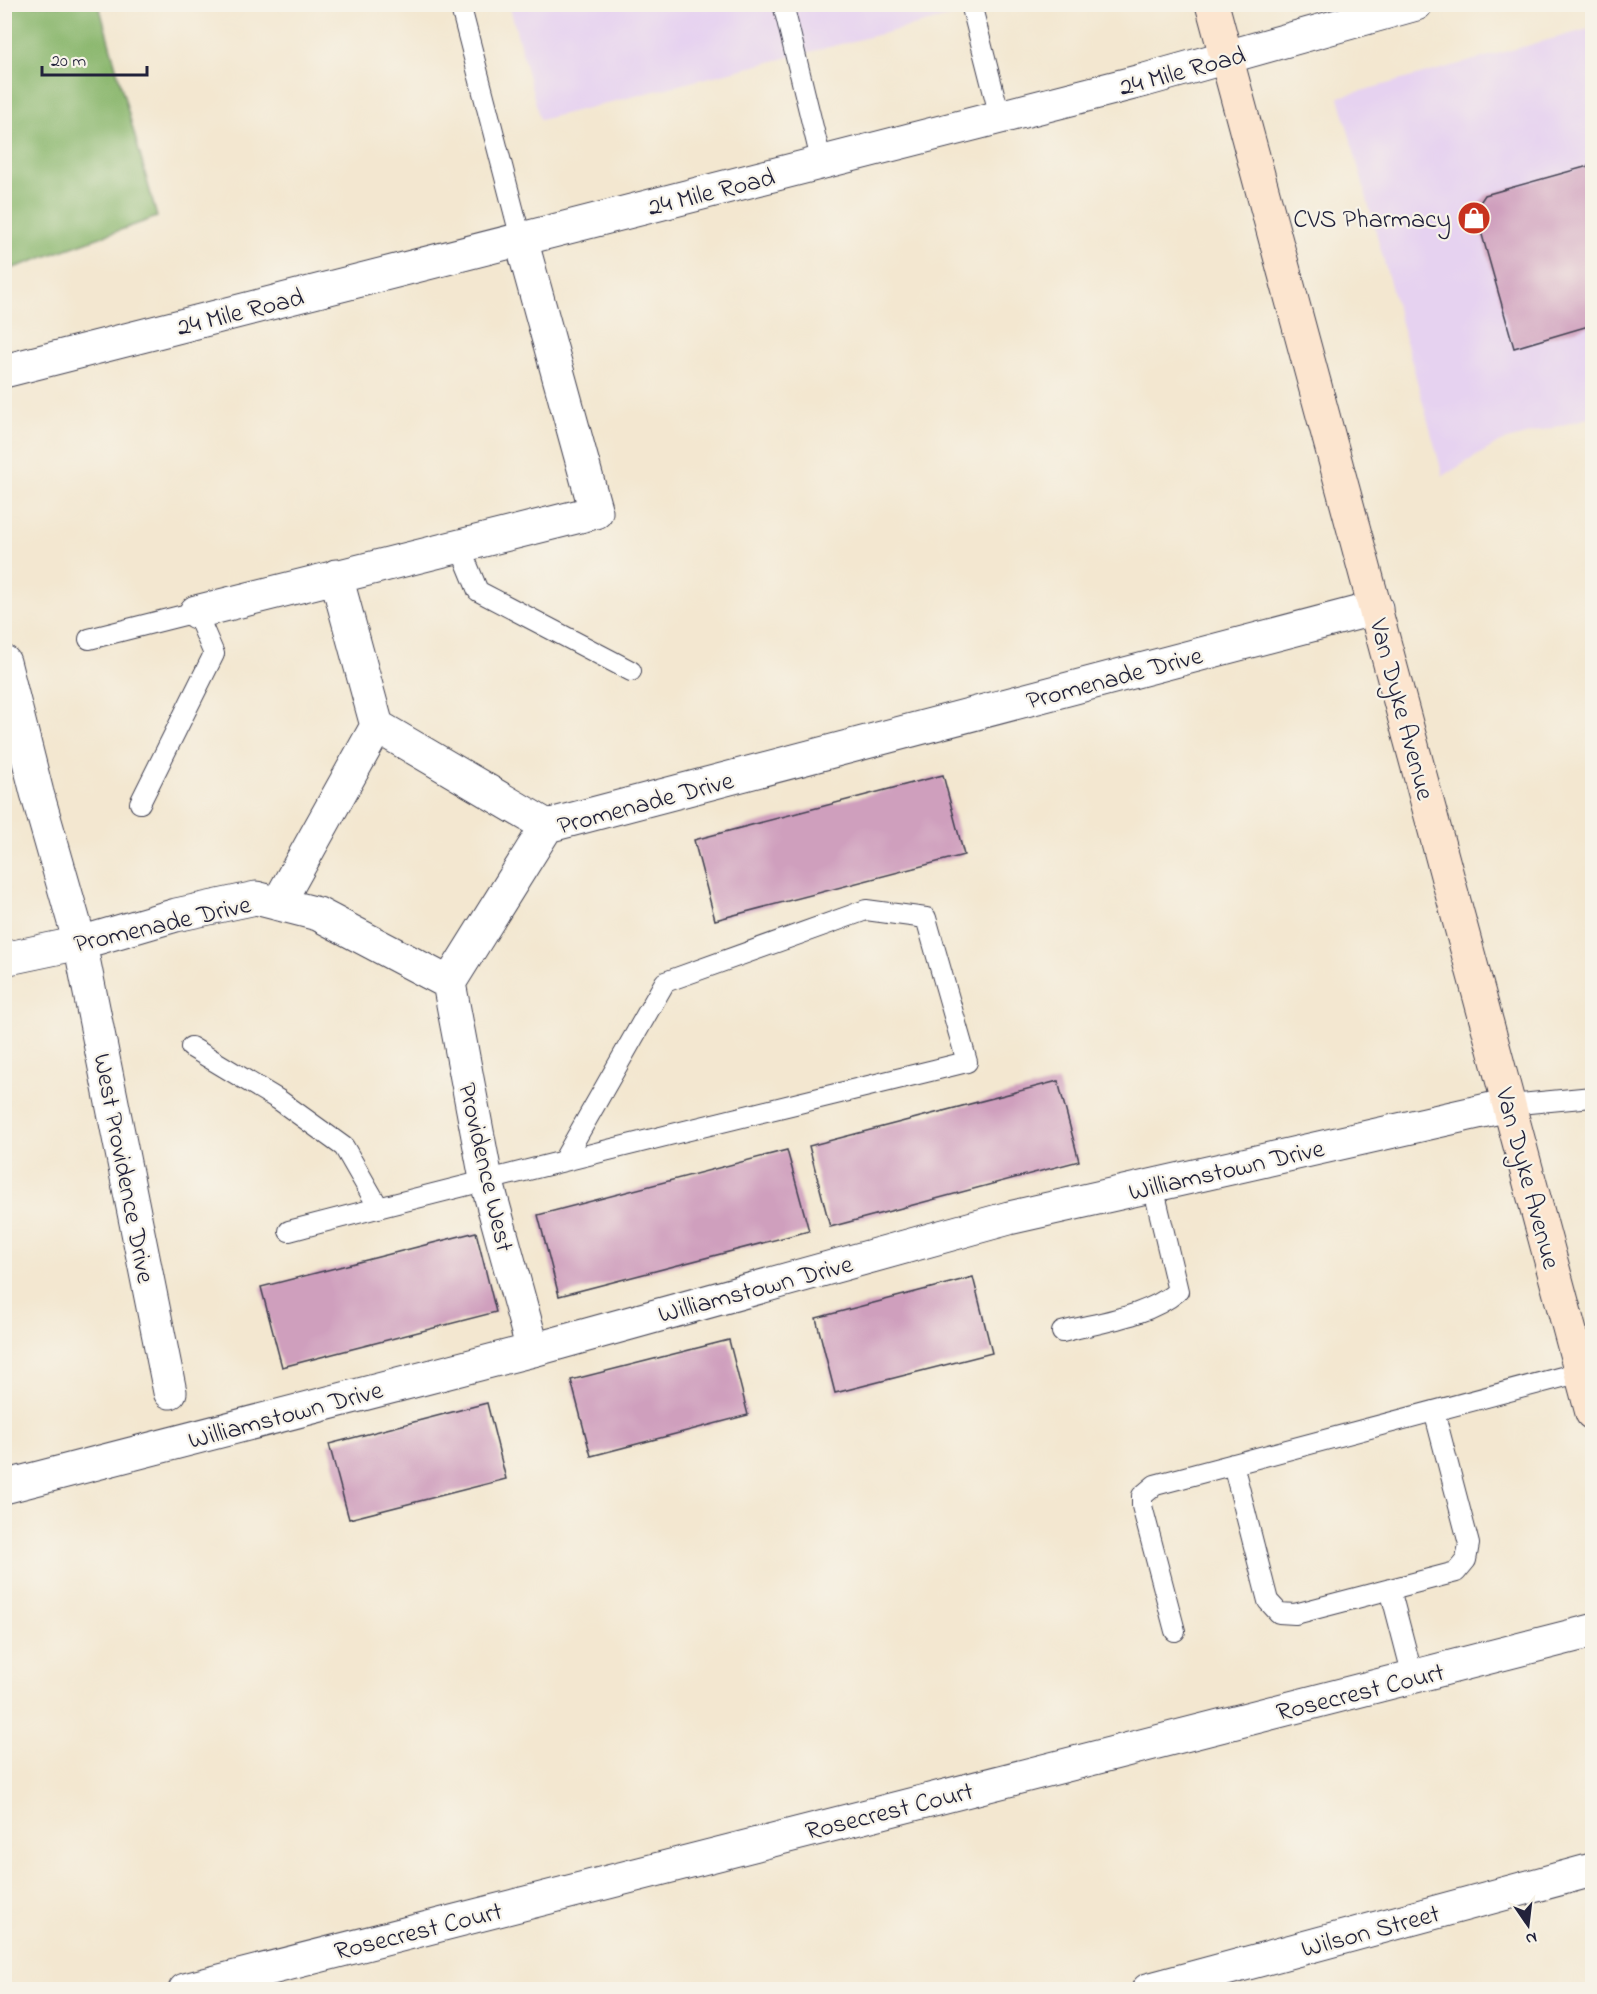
<svg xmlns="http://www.w3.org/2000/svg" width="1597" height="1994" viewBox="0 0 1597 1994" font-family="'Indie Flower',sans-serif">
<rect width="100%" height="100%" fill="#f7f3e8"/>
<filter id="ink" filterUnits="userSpaceOnUse"><feTurbulence type="fractalNoise" baseFrequency=".0167" numOctaves="2"/><feDisplacementMap in="SourceGraphic" scale="12" xChannelSelector="R" yChannelSelector="G"/><feConvolveMatrix kernelMatrix="1 2 1 2 8 2 1 2 1" color-interpolation-filters="sRGB"/></filter>
<filter id="wash" filterUnits="userSpaceOnUse"><feTurbulence type="fractalNoise" baseFrequency=".008" numOctaves="4" result="noise"/><feDisplacementMap in="SourceGraphic" scale="24" xChannelSelector="R" yChannelSelector="G"/><feGaussianBlur stdDeviation="1.35" result="paint"/><feColorMatrix in="noise" values="0 0 0 0 0 0 0 0 0 0 0 0 0 0 0 0 0 1.4 0 .05"/><feComposite in="paint" operator="in"/></filter>
<g filter="url(#wash)">
<rect width="100%" height="100%" fill="#f3e7d0"/>
<path fill="#e6d2f0" d="M509 4 996 5 540 120Z
M1592 28V417L1500 442 1443 476 1339 97Z"/>
<path fill="#8cb870" stroke="#576d56" stroke-width="1.5" d="M4 5H99L157 217 5 271Z"/>
<g id="blocks">
<path fill="#cf9fbd" d="M1592 165V325L1514 348 1475 210 1485 195Z
M943 775 964 855 715 920 694 840Z
M1058 1081 1079 1161 830 1227 809 1146Z
M787 1150 809 1231 559 1296 538 1215Z
M476 1232 496 1312 282 1367 261 1287Z
M973 1277 992 1353 835 1393 816 1318Z
M729 1340 748 1415 591 1456 571 1380Z
M487 1403 506 1479 349 1519 329 1444Z"/>
</g>
</g>
<g filter="url(#ink)">
<use href="#blocks" fill-opacity="0" stroke="#414051" stroke-width="1.5"/>
<g fill="none" stroke-linecap="round" stroke-linejoin="round">
<defs>
<path id="service" d="M460 4 521 239
M783 4 822 164
M971 4 1000 117
M459 545 478 591 631 671
M89 639 196 612 214 654 140 803
M191 1047 279 1100 344 1147 379 1208
M1509 1105 1592 1097
M289 1231C514 1172 741 1117 967 1062L926 918 866 910 665 982 563 1161
M1062 1332C1100 1322 1147 1317 1178 1291L1153 1186
M1233 1464 1268 1601 1279 1613 1295 1614 1456 1572 1466 1560 1469 1544 1434 1411
M1390 1589 1413 1677
M1175 1631 1142 1506V1496L1155 1485 1581 1372"/>
<path id="minor" d="M336 576 377 726
M196 612 596 512 521 239
M4 662 37 793 80 943 170 1392
M278 904 377 726 547 826
M4 959 80 943 176 915 256 898 318 914 449 983 547 826 1376 608
M449 983 486 1179 533 1350
M4 1487 533 1350 1009 1218 1509 1105
M185 1990 1592 1631
M1148 1990 1592 1870"/>
<path id="tertiary" d="M4 371 1145 80 1416 4"/>
<path id="secondary" d="M1212 4 1592 1413"/>
</defs>
<use href="#service" stroke="#414051" stroke-width="22"/>
<use href="#minor" stroke="#414051" stroke-width="35"/>
<use href="#tertiary" stroke="#414051" stroke-width="35"/>
<use href="#secondary" stroke="#414051" stroke-width="35"/>
<use href="#service" stroke="#fff" stroke-width="20"/>
<use href="#minor" stroke="#fff" stroke-width="33"/>
<use href="#tertiary" stroke="#fff" stroke-width="33"/>
<use href="#secondary" stroke="#fce5cf" stroke-width="33"/>
</g>
</g>
<defs>
<symbol id="shop-disc" viewBox="-11 -11 22 22"><circle r="9.5" fill="#c8321e" stroke="#f7f3e8"/><path d="M-5-2.5h2.3a2.7 3.5 0 0 1 5.4 0H5L5.5 6h-11ZM-1.5-2.5h3a1.5 2.3 0 0 0-3 0Z" fill="#fff"/></symbol>
</defs>
<g fill-rule="evenodd">
<use href="#shop-disc" x="1455" y="199" width="38" height="38"/>
</g>
<g text-anchor="middle" stroke-width="4.5" stroke-linejoin="round" paint-order="stroke">
<g font-size="26" fill="#22223b" stroke="#f7f3e8">
<text transform="translate(1182 70) rotate(-15)" y="9">24 Mile Road</text>
<text transform="translate(711 191) rotate(-14)" y="9">24 Mile Road</text>
<text transform="translate(240 311) rotate(-14)" y="9">24 Mile Road</text>
<text transform="translate(1114 677) rotate(-15)" y="9">Promenade Drive</text>
<text transform="translate(1403 709) rotate(75)" y="9">Van Dyke Avenue</text>
<text transform="translate(645 802) rotate(-15)" y="9">Promenade Drive</text>
<text transform="translate(162 923) rotate(-13)" y="9">Promenade Drive</text>
<text transform="translate(487 1167) rotate(77)" y="9">Providence West</text>
<text transform="translate(125 1168) rotate(79)" y="9">West Providence Drive</text>
<text transform="translate(1226 1169) rotate(-13)" y="9">Williamstown Drive</text>
<text transform="translate(1529 1178) rotate(75)" y="9">Van Dyke Avenue</text>
<text transform="translate(755 1288) rotate(-15)" y="9">Williamstown Drive</text>
<text transform="translate(285 1414) rotate(-15)" y="9">Williamstown Drive</text>
<text transform="translate(1360 1691) rotate(-14)" y="9">Rosecrest Court</text>
<text transform="translate(889 1810) rotate(-14)" y="9">Rosecrest Court</text>
<text transform="translate(418 1930) rotate(-14)" y="9">Rosecrest Court</text>
<text transform="translate(1370 1930) rotate(-15)" y="9">Wilson Street</text>
</g>
<g font-size="26" fill="#22223b" stroke="#f7f3e8" text-anchor="end">
<text x="1451" y="227">CVS Pharmacy</text>
</g>
</g>
<rect width="1597" height="1994" fill="none" stroke="#f7f3e8" stroke-width="24"/>
<g transform="translate(1528 1925) rotate(166)" stroke="#f7f3e8" stroke-width="4.5" paint-order="stroke">
<path d="M0-4.5L10 22L0 15L-10 22Z" fill="#22223b"/>
<text y="-9" font-size="16" font-weight="bold" text-anchor="middle" fill="#22223b">N</text>
</g>
<path d="M42 66v9h105v-9" fill="none" stroke="#22223b" stroke-width="3"/>
<text x="51" y="66" font-size="18" fill="#22223b" stroke="#f7f3e8" stroke-width="4.5" paint-order="stroke">20 m</text>
</svg>
